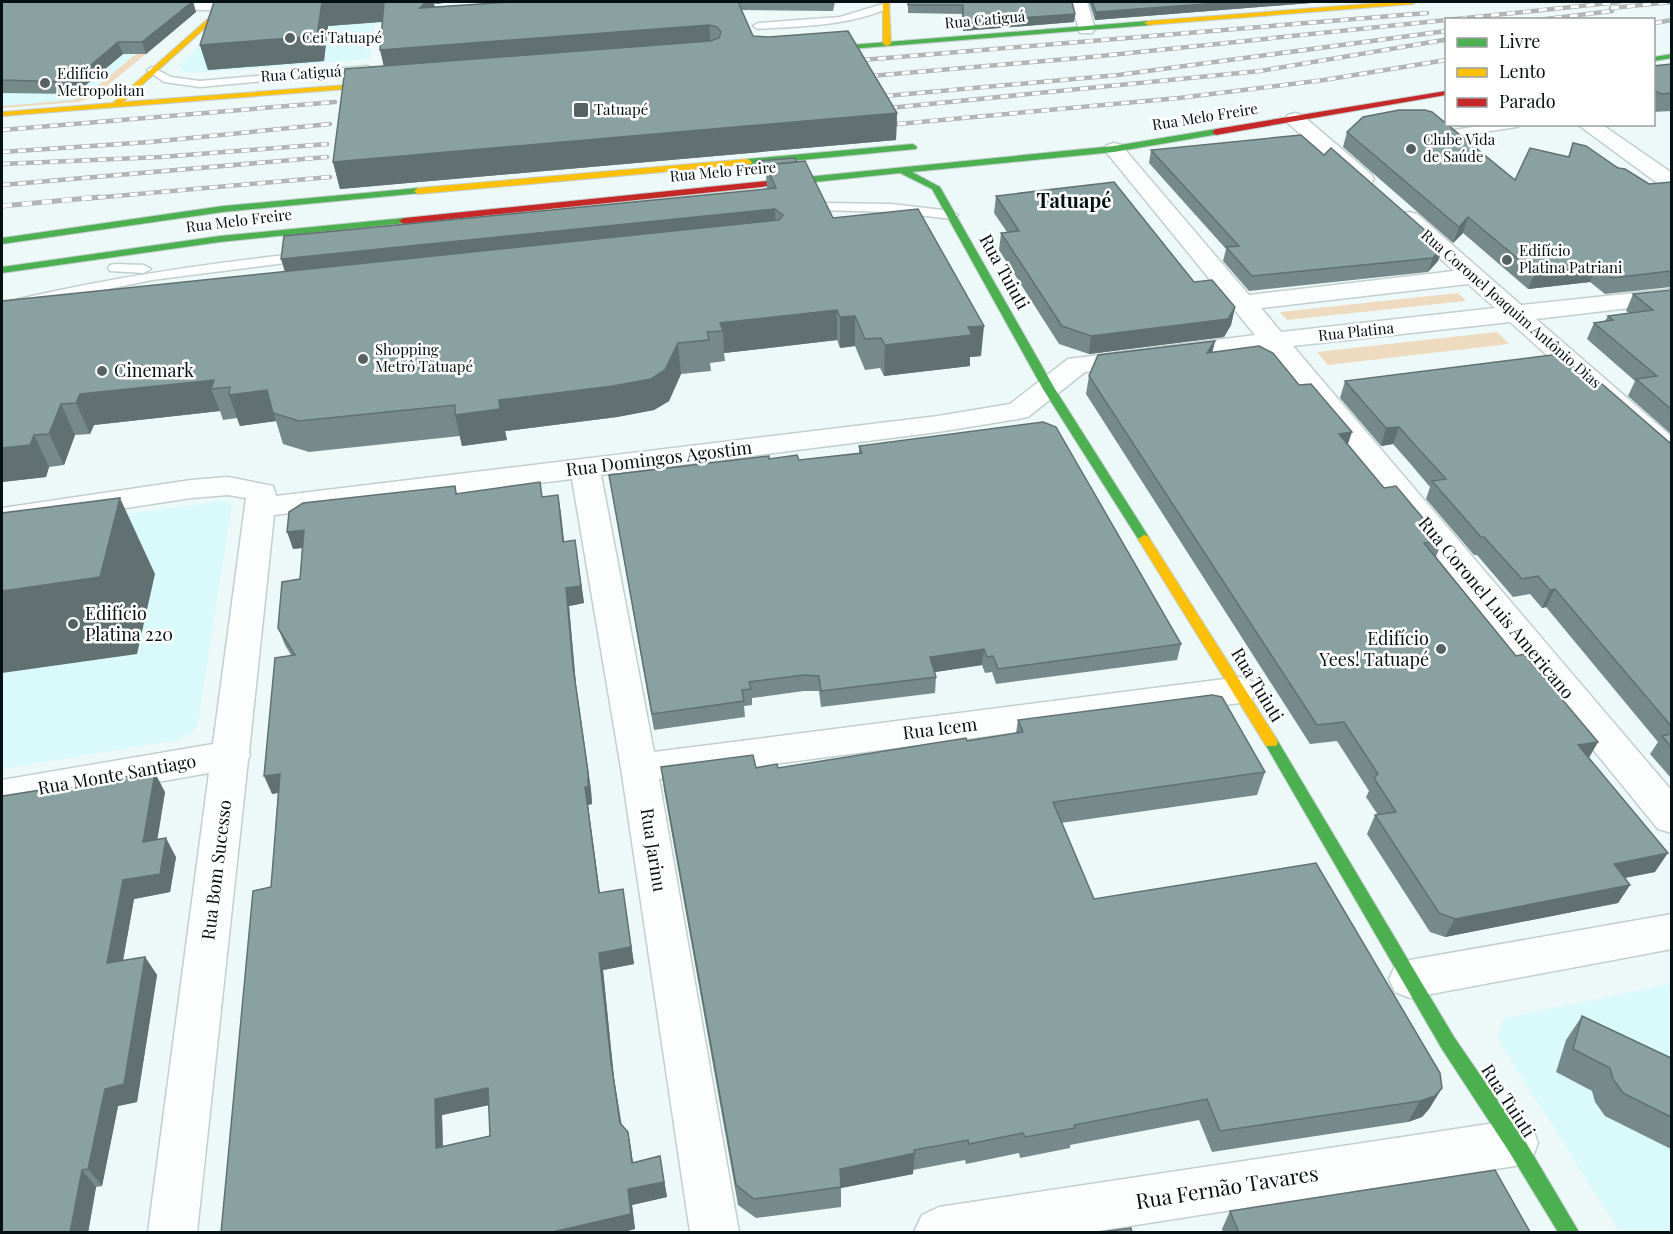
<svg xmlns="http://www.w3.org/2000/svg" width="1673" height="1234" viewBox="0 0 1673 1234" font-family="'Playfair Display',serif">
<rect width="100%" height="100%" fill="#edf9f9"/>
<path fill="#d9f9fb" d="M377 15 370 59 193 73 184 71 179 65 229 17Z
M2 51 136 54 84 97 72 100 2 106Z
M222 501 232 504 198 723 192 733 177 740 2 769V531Z
M1671 984V1232H1620L1497 1038 1504 1018Z"/>
<path fill="#eedabf" d="M136 54H146L92 98 78 102 2 108V106L72 100 84 97Z
M1458 293 1466 301 1287 320 1280 312Z
M1497 332 1509 344 1328 365 1317 352Z"/>
<g fill="none" stroke-linecap="round" stroke-linejoin="round">
<defs>
<path id="lane" d="M886 3 889 4V8C847 26 803 26 758 29L753 26 758 23 840 17Z
M368 66 373 69 372 71 200 87 164 82 147 70 152 67 171 77 200 81Z
M1491 124H1522L1517 127 1448 137 1442 134 1448 131Z
M824 203 891 204 952 211 958 215 952 219 891 212 820 210V204Z
M304 253 310 257 309 260 152 280 2 311V303C101 279 202 264 304 253Z
M115 264 144 265 151 269 144 273 110 271 108 268 110 265Z"/>
<path id="street" d="M55 2H261L267 6 264 10 258 11 63 7 57 6Z
M1071 2H1087L1095 29 1092 33H1080Z
M1295 113 1302 115 1371 174 1374 179 1371 184 1363 185 1355 184 1288 123 1285 119 1288 115Z
M1577 124H1601L1672 173V189L1664 188Z
M1114 143 1121 145 1249 295 1454 271 1401 224 1398 219 1401 214 1409 212 1417 214 1521 305 1672 289V303L1536 319 1672 437V460L1662 458 1510 322 1293 346 1672 791V833L1658 829 1266 349 1085 372 1028 417 1018 419 938 432 601 475 654 752 1240 677 1252 681 1257 690 1252 699 1240 703 659 779 739 1232H690L621 768 572 479 274 515 249 752 250 755 248 760 197 1232H148L209 773 2 809V780L213 744 246 498 228 495 191 498 2 527V508L191 480 228 477 273 486 276 496 938 416 1010 404 1068 359 1255 335 1107 153 1104 149 1107 145ZM1468 284 1495 308 1281 332 1261 308Z
M1672 914V949L1410 998 1395 992 1389 979 1395 966 1410 960Z
M1515 1120 1532 1127 1538 1143 1532 1159 1515 1166 1091 1232H914L922 1215 939 1207Z"/>
<path id="fast" d="M1148 21H1151V25L813 52 809 50 813 48Z
M1672 54V58L1654 61V57Z
M1216 129 1220 132 1219 134 1114 152 912 172 940 187 1055 389 1150 539 1144 543 1140 542 1043 389 932 189 900 173 796 184 792 181 796 178 1114 146Z
M913 144 917 147 916 149 748 165 744 162 748 159Z
M418 188 422 191 421 193 223 212 2 244V238L223 206Z
M404 218 409 221 407 223 220 242 2 273V267L220 236Z
M1271 736 1276 738 1454 1037 1522 1136 1579 1232H1558L1508 1150 1442 1049 1264 742 1266 738Z"/>
<path id="slow" d="M227 2H234L123 102 386 82 390 84 386 86 2 116V112L113 103Z
M883 2H889L891 44 887 46 883 44Z
M1393 2H1416L1413 4 1148 25 1144 23 1148 21Z
M748 159 752 162 751 164 418 194 414 191 418 188Z
M1144 535 1148 536 1276 738 1278 742 1276 746H1266L1138 539Z"/>
<path id="jam" d="M1446 91V95L1216 135 1212 132 1216 129Z
M796 178 799 179V183L404 224 399 221 404 218Z"/>
</defs>
<use href="#lane" stroke="#c3cfcf" stroke-width="3"/>
<use href="#street" stroke="#c3cfcf" stroke-width="3"/>
<use href="#fast" stroke="#c3cfcf" stroke-width="2"/>
<use href="#slow" stroke="#c3cfcf" stroke-width="2"/>
<use href="#jam" stroke="#c3cfcf" stroke-width="2"/>
<use href="#lane" fill="#fcfefe" fill-rule="evenodd"/>
<use href="#street" fill="#fcfefe" fill-rule="evenodd"/>
<use href="#fast" fill="#4caf50" fill-rule="evenodd"/>
<use href="#slow" fill="#ffc107" fill-rule="evenodd"/>
<use href="#jam" fill="#c62828" fill-rule="evenodd"/>
<defs>
<path id="rail-far1" d="M1611 8 1672 2
M1538 20 1612 11
M1654 23 1672 20
M862 60 1427 13
M870 76 1091 57 1619 2
M885 96 1118 75 1446 31
M889 108 1260 71 1444 40
M898 124 1179 98 1324 80 1446 60
M2 130 335 102
M2 152 150 142 330 124
M2 164 161 157 327 144
M2 185 327 157
M82 199 330 177"/>
<path id="rail" d="M2 206 99 197"/>
</defs>
<use href="#rail-far1" stroke="#b2b5b5" stroke-width="4.5"/>
<use href="#rail" stroke="#b2b5b5" stroke-width="5"/>
<use href="#rail-far1" stroke="#fff" stroke-width="3" stroke-dasharray="8" stroke-linecap="butt"/>
<use href="#rail" stroke="#fff" stroke-width="4" stroke-dasharray="10" stroke-linecap="butt"/>
</g>
<path fill="#778a8b" fill-rule="evenodd" d="M2 2H193L196 12 146 54H123L75 94 2 93Z
M214 2H450L434 4 435 7 510 2H835L833 11 741 10 753 36 897 113 896 140 340 189 333 162 384 66 383 22 328 26 324 61 208 70 200 45Z
M908 2H1072L1075 14 1074 22 963 31 962 14 908 13Z
M1089 2H1311V3L1095 20Z
M1671 64V111L1653 112V66Z
M1347 132 1515 180 1568 157 1573 143 1649 184 1671 182V287L1605 294 1590 282 1528 289 1463 233 1453 243 1343 147Z
M1151 150 1324 155 1443 246 1438 261 1428 272 1249 291 1223 261 1226 249 1149 163Z
M756 161 797 162 833 218 981 356 970 357V366L884 376 880 368 865 370 855 346 840 348 837 340 724 353 725 361 710 363 711 371 681 374 669 401 654 410 617 417 505 431 507 440 462 446 460 436 309 452 283 444 276 421 240 426 237 418 223 420 220 411 94 425 90 434 75 435 64 465 49 467 46 477 2 482V301L285 272 767 189 766 175 760 176 757 168Z
M996 196 1194 282 1235 307 1231 325 1224 337 1089 354 1059 344 999 250 1001 233 1007 232 994 213Z
M1671 290V434L1628 396 1635 381 1587 339 1594 323 1605 321 1608 316 1629 313 1626 311 1633 294Z
M1215 341 1212 352 1348 445 1384 488 1442 541 1436 557 1516 656 1598 742 1589 758 1655 872 1625 878 1630 885 1618 903 1445 937 1430 932 1367 834 1375 815H1378L1366 797 1369 791 1337 741 1310 744 1086 394 1089 376Z
M1345 381 1593 385 1669 442 1671 443V778L1650 754 1658 742 1546 607 1542 608 1530 594 1513 597 1477 555H1474L1426 499 1430 487 1408 461 1393 444 1381 446 1340 398Z
M859 446 1181 644 1177 660 996 684 992 672 985 673 982 665 935 672 936 677 935 693 821 707 819 691H804L752 698V705L744 706 745 717 654 730 609 475 769 459 799 460 859 453Z
M455 486 457 494 542 497 558 495 564 542 575 540 584 603 569 606 576 685 591 790 592 804 588 805 600 893 623 889 634 964 603 970 614 1078 621 1125 628 1132 633 1163 660 1156 667 1197 632 1205 635 1229 620 1233H221L271 887 278 793 272 794 291 655 285 645 278 628 300 579 302 548 293 549ZM489 1105 490 1136 443 1146 442 1115Z
M1018 720 1265 772 1257 795 1061 823 1094 899 1442 1088 1429 1109 1422 1117 1408 1122 1212 1152 1199 1120 1070 1145V1148L1020 1158 1019 1153 966 1164 965 1160 913 1170V1174L841 1188V1207L756 1218 738 1205 664 790 661 767 778 768 1016 733Z
M49 791 165 792 157 839 176 857 170 892 134 899 123 961 145 957 157 975 137 1102 118 1106 102 1186 96 1187 88 1233 2 799Z
M1582 1016 1671 1058V1149L1605 1116 1595 1102 1592 1091 1556 1072 1566 1040Z
M1230 1211 1530 1232 1223 1233 1222 1229Z"/>
<path fill="#617171" d="M192 2H193L196 12 146 54 142 42Z
M322 2H386L390 21 328 26 324 61 208 70 200 45Z
M426 2H433L437 18 420 8Z
M436 2H450L437 4Z
M1232 2H1311V3L1095 20 1096 12Z
M1075 14 1074 22 963 31V22Z
M709 25 711 50 386 76 380 50Z
M118 42 123 54 75 94 71 82Z
M897 113 896 140 340 189 333 162Z
M766 168V175L760 176V169Z
M775 209 776 238 290 289 281 259Z
M1468 217 1463 233 1453 243 1459 227Z
M1443 246 1438 261 1428 272 1433 258Z
M1597 266 1590 282 1528 289 1535 273Z
M1235 307 1231 325 1224 337 1089 354 1091 336Z
M837 310V340L724 353 723 331 720 323Z
M855 316V346L840 348V317Z
M984 326 981 356 970 357V366L884 376 885 345 968 327Z
M1215 341 1211 358 1207 353Z
M678 343 681 374 669 401 654 410 617 417 505 431 507 440 462 446 455 415 499 400Z
M214 380 211 389 220 411 94 425 90 434 76 403 80 394Z
M267 390 276 421 240 426 229 395Z
M61 404 75 435 64 465 49 434Z
M1399 427 1393 444 1381 446 1386 428Z
M1352 432 1346 450 1339 434Z
M34 435 49 467 46 477 2 482V448Z
M558 495 561 513 566 559 563 542Z
M120 498 155 574 137 654 2 673V591Z
M304 530 310 547 293 549 287 532Z
M575 540 584 603 569 606 576 685 591 790 592 804 588 805 602 911 599 893 585 787 566 588Z
M1555 589 1546 607 1542 608 1550 590Z
M984 649 982 665 929 673 930 657Z
M1598 742 1587 760 1578 745Z
M155 773 165 792 154 861 143 842Z
M280 774 287 791 272 794 264 776Z
M166 838 176 857 170 892 134 899 119 982 107 963 123 880Z
M1668 853 1655 872 1602 882 1614 864Z
M1630 885 1618 903 1445 937 1455 919Z
M623 889 634 964 603 970 614 1078 624 1139 620 1123 611 1062 599 953Z
M145 957 157 975 137 1102 118 1106 102 1186 88 1169 105 1089Z
M488 1088 494 1104 442 1115 443 1163 436 1148 435 1099Z
M1442 1088 1429 1109 1422 1117 1408 1122 1420 1101Z
M628 1132 631 1148 635 1179 632 1163Z
M915 1153 913 1174 841 1188 840 1169Z
M660 1156 667 1197 632 1205 635 1229 620 1233H548L628 1189Z
M82 1170 96 1187 88 1233H70Z"/>
<path fill="#8aa1a2" stroke="#617171" stroke-width="1.5" fill-rule="evenodd" d="M2 2H192L142 42H118L71 82 2 80Z
M214 2H324H322L317 36 200 45Z
M384 2H426L420 8 510 2H738L753 36 769 37 848 31 897 113 333 162 345 69 710 41 719 38 721 32 717 27 709 25 380 50Z
M908 2H1072L1075 14 963 22V5H908Z
M1092 2H1232L1096 12Z
M1671 64V93L1661 94 1653 90V66Z
M1399 110H1425L1432 112 1515 180 1530 148 1569 157 1573 143 1586 146 1618 168 1625 169 1649 184 1671 182V271L1612 278 1597 266 1535 273 1468 217 1459 227 1347 132 1363 117Z
M1301 135 1324 155 1331 148 1443 246 1433 258 1252 276 1226 247 1239 246 1151 150Z
M795 158 797 162 766 165V168L760 169 756 161Z
M805 161 833 218 918 209 984 326 968 327 972 335 885 345 881 338 865 339 855 316 840 317 837 310 720 323 723 331 707 332 709 340 678 343 665 370 651 379 613 386 499 400 500 409 455 415V405L299 421 273 413 267 390 229 395 230 387 211 389 214 380 80 394 76 403 61 404 49 434 34 435 30 445 2 448V301L779 220 783 215 775 209 281 259 284 236 776 188 766 165Z
M1114 182 1194 282 1212 280 1235 307 1228 319 1091 336 1062 326 1001 233 1019 231 996 196Z
M1671 290V409L1636 379 1657 376 1594 323 1613 320 1608 316 1653 310 1633 294Z
M1215 341 1207 353 1259 346 1273 353 1299 385 1311 384 1352 432 1339 434 1384 488 1396 486 1442 541 1424 543 1516 656 1524 654 1598 742 1578 745 1668 853 1614 864 1630 885 1455 919 1439 913 1375 815 1396 812 1374 778 1378 774 1344 722 1317 725 1089 376 1098 355Z
M1560 354 1593 385 1602 384 1669 442 1671 443V726L1555 589 1550 590 1538 576 1522 579 1484 537H1481L1432 481 1446 479 1414 444 1399 427 1386 428 1345 381Z
M1043 422 1056 427 1181 644 998 669 993 656 987 657 984 649 930 657 936 677 821 691 819 676 804 675 749 682 751 689 742 690 744 701 652 714 609 475 769 456V459L797 455 799 460 862 453 859 446Z
M540 482 542 497 558 495 563 542 575 540 581 586 566 588 573 667 588 772V787H585L599 893 623 889 631 947 599 953 611 1062 620 1123 628 1132 632 1163 660 1156 664 1182 628 1189 631 1214 548 1233H221L253 891 271 887 280 774 264 776 275 658 295 655 278 628 282 582 300 579 304 530 287 532 289 512 303 503 455 486 456 494ZM488 1088 490 1136 436 1148 435 1099Z
M120 498 100 577 2 591V513Z
M1212 695 1222 697 1265 772 1053 802 1094 899 1316 863 1440 1073 1442 1088 1435 1096 1420 1101 1220 1131 1207 1099 1074 1125 1075 1128 1025 1137 1023 1133 969 1144 968 1140 914 1150 915 1153 840 1169 841 1187 754 1199 736 1185 661 767 753 755 756 768 777 764 778 768 966 738 967 741 1023 732 1018 720Z
M1671 734V747L1662 736Z
M155 773 143 842 166 838 160 874 123 880 107 963 145 957 124 1084 105 1089 88 1169 82 1170 70 1233H2V799L3 796 47 789 46 792 101 783 102 780Z
M1582 1016 1671 1058V1117L1623 1093 1613 1079 1610 1068 1573 1049Z
M1495 1170 1530 1232 1239 1233 1230 1211Z
M1131 1228 1132 1233 1101 1232Z"/>
<g fill="#566262" stroke="#fff" stroke-width="2">
<circle cx="290" cy="38" r="6"/>
<circle cx="45" cy="83" r="6"/>
<rect x="573" y="102" width="16" height="16" rx="3"/>
<circle cx="1411" cy="149" r="6"/>
<circle cx="1507" cy="260" r="6"/>
<circle cx="363" cy="359" r="6"/>
<circle cx="102" cy="371" r="6"/>
<circle cx="73" cy="624" r="6"/>
<circle cx="1441" cy="649" r="6"/>
</g>
<g text-anchor="middle" stroke-width="5" stroke-linejoin="round" paint-order="stroke">
<g font-size="15" fill="#041011" stroke="#fff">
<text transform="translate(985 20) rotate(-5)" y="5">Rua Catiguá</text>
<text transform="translate(301 74) rotate(-4)" y="5">Rua Catiguá</text>
<text transform="translate(1205 117) rotate(-9)" y="5">Rua Melo Freire</text>
<text transform="translate(723 172) rotate(-5)" y="5">Rua Melo Freire</text>
<text transform="translate(239 221) rotate(-7)" y="5">Rua Melo Freire</text>
<text transform="translate(1511 309) rotate(41)" y="5">Rua Coronel Joaquim Antônio Dias</text>
<text transform="translate(1356 332) rotate(-6)" y="5">Rua Platina</text>
</g>
<g font-size="15" fill="#041011" stroke="#fff" text-anchor="start">
<text x="302" y="43">Cei Tatuapé</text>
<text x="57" y="79">Edifício<tspan x="57" dy="17">Metropolitan</tspan></text>
<text x="594" y="115">Tatuapé</text>
<text x="1423" y="145">Clube Vida<tspan x="1423" dy="17">de Saúde</tspan></text>
<text x="1519" y="256">Edifício<tspan x="1519" dy="17">Platina Patriani</tspan></text>
<text x="375" y="355">Shopping<tspan x="375" dy="17">Metrô Tatuapé</tspan></text>
</g>
<g font-size="18" fill="#041011" stroke="#fff">
<text transform="translate(1004 272) rotate(61)" y="6">Rua Tuiuti</text>
<text transform="translate(659 459) rotate(-7)" y="6">Rua Domingos Agostim</text>
<text transform="translate(1496 608) rotate(50)" y="6">Rua Coronel Luis Americano</text>
<text transform="translate(1257 685) rotate(59)" y="6">Rua Tuiuti</text>
<text transform="translate(940 729) rotate(-7)" y="6">Rua Icem</text>
<text transform="translate(117 775) rotate(-10)" y="6">Rua Monte Santiago</text>
<text transform="translate(653 850) rotate(81)" y="6">Rua Jarinu</text>
<text transform="translate(217 870) rotate(-83)" y="6">Rua Bom Sucesso</text>
<text transform="translate(1508 1101) rotate(57)" y="6">Rua Tuiuti</text>
</g>
<g font-size="18" fill="#041011" stroke="#fff" text-anchor="start">
<text x="114" y="377">Cinemark</text>
<text x="85" y="620">Edifício<tspan x="85" dy="21">Platina 220</tspan></text>
<text x="1429" y="645" text-anchor="end">Edifício<tspan x="1429" dy="21">Yees! Tatuapé</tspan></text>
</g>
<g font-size="20" font-weight="bold" fill="#041011" stroke="#fff">
<text x="1074" y="208">Tatuapé</text>
</g>
<g font-size="21" fill="#041011" stroke="#fff">
<text transform="translate(1227 1188) rotate(-9)" y="7">Rua Fernão Tavares</text>
</g>
</g>
<rect width="1673" height="1234" fill="none" stroke="#041011" stroke-width="6"/>
<rect x="1445" y="18" width="210" height="108" fill="#ffffff" stroke="#9b9fa0" stroke-width="1.5"/>
<rect x="1457" y="38" width="30" height="9" fill="#4caf50" stroke="#9b9fa0" stroke-width="1.5"/>
<text x="1499" y="48" font-size="18" fill="#041011">Livre</text>
<rect x="1457" y="68" width="30" height="9" fill="#ffc107" stroke="#9b9fa0" stroke-width="1.5"/>
<text x="1499" y="78" font-size="18" fill="#041011">Lento</text>
<rect x="1457" y="98" width="30" height="9" fill="#c62828" stroke="#9b9fa0" stroke-width="1.5"/>
<text x="1499" y="108" font-size="18" fill="#041011">Parado</text>
</svg>
